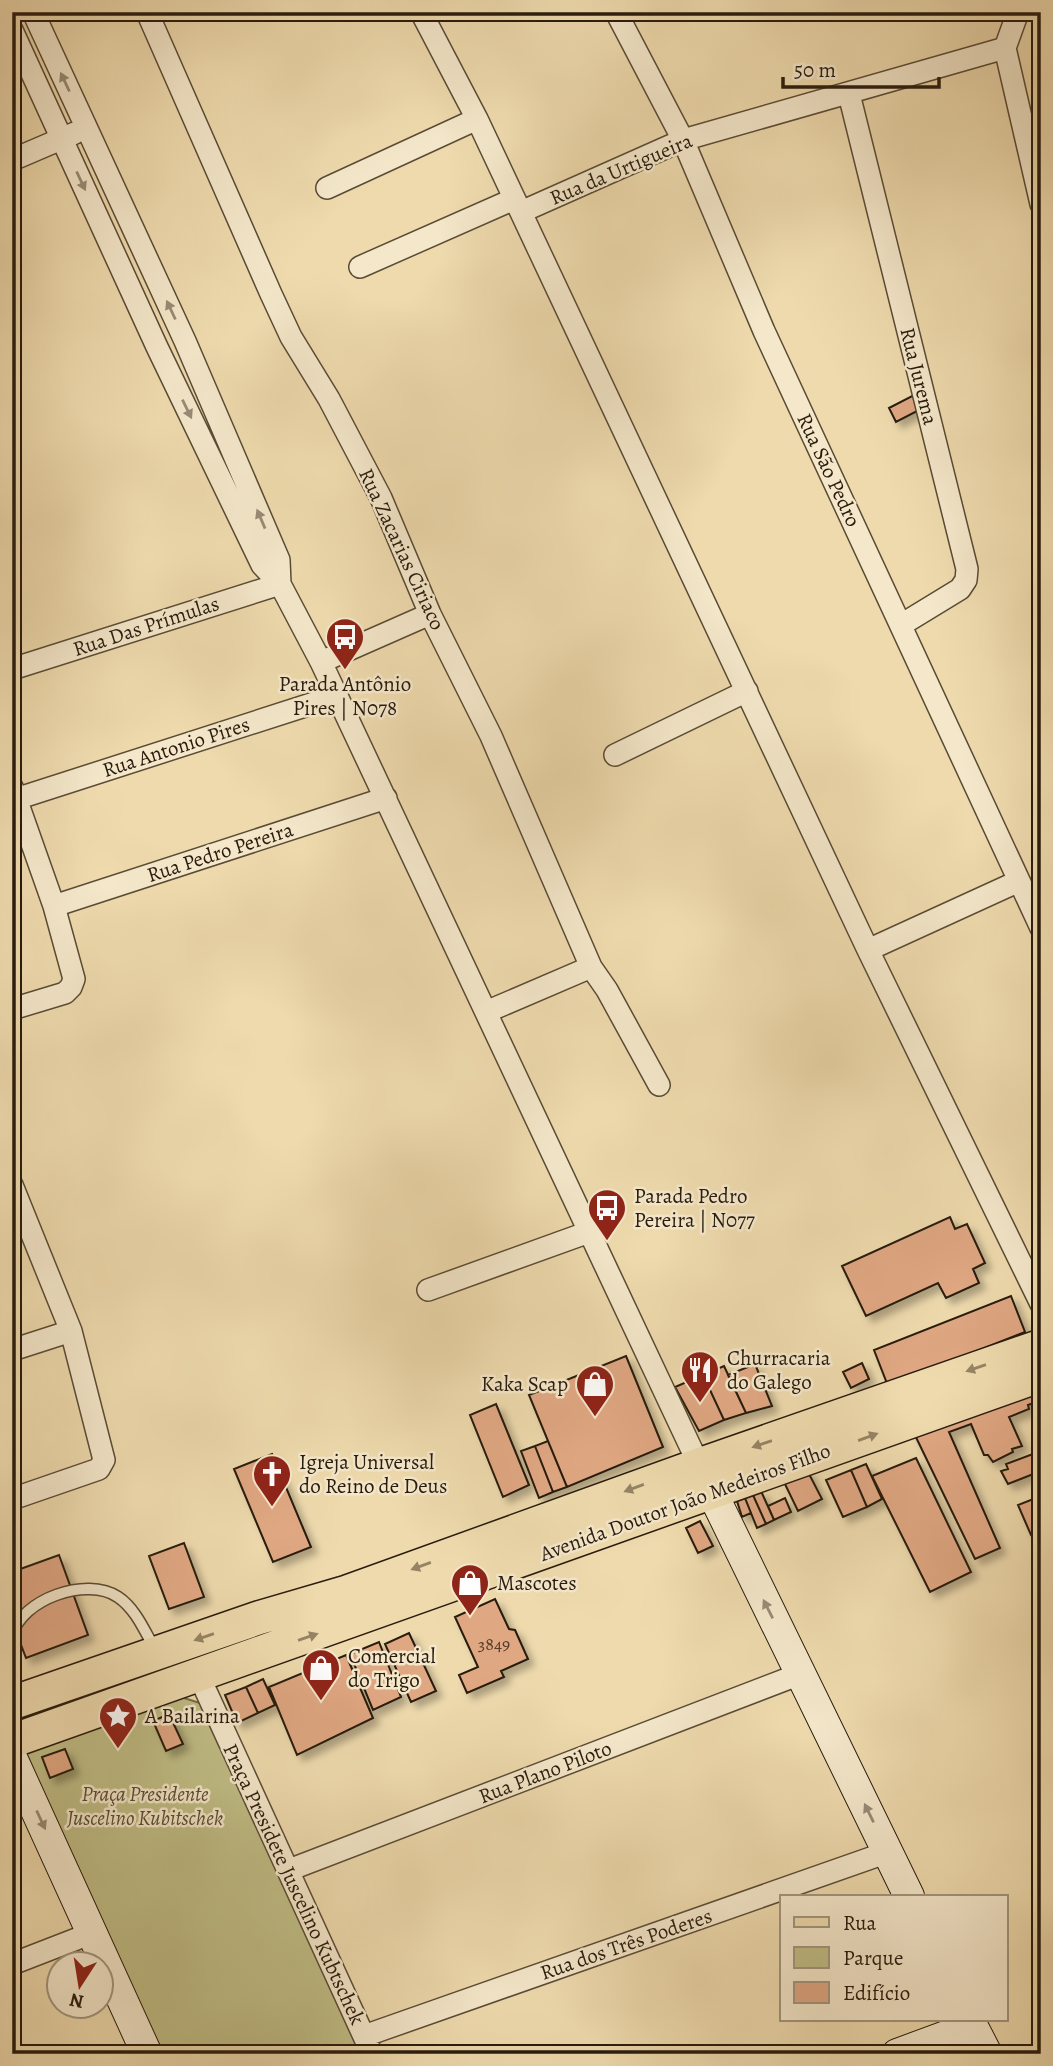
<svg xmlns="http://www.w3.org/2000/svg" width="1053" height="2066" viewBox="0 0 1053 2066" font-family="Alegreya,serif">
<defs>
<filter id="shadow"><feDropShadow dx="6" dy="6" stdDeviation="3.5" flood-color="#0004"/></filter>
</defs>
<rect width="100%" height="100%" fill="#eedaad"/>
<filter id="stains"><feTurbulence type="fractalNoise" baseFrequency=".00286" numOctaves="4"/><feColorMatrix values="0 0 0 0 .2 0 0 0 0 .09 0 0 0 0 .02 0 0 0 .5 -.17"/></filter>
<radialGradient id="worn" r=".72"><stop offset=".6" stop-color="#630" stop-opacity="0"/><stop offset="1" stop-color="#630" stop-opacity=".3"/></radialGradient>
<path fill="#c0bd85" stroke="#746c49" stroke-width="2" d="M168 1693 200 1703 362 2054H158L24 1749Z"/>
<path fill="#dfa782" stroke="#281b0d" stroke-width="2" filter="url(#shadow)" d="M916 394 923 408 896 422 889 408Z
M950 1217 955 1229 967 1224 985 1263 973 1269 979 1283 946 1298 938 1283 866 1316 842 1266Z
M1011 1296 1025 1332 888 1386 874 1350Z
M626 1356 663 1447 567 1487 529 1395Z
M862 1363 869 1379 851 1388 843 1372Z
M755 1364 772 1406 746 1413 728 1375Z
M724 1366 746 1413 724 1420 703 1375Z
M703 1375 724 1420 699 1431 675 1387Z
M1041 1382V1415L1034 1403 1028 1405 1029 1409 1009 1417 1022 1446 1012 1449 1013 1452 993 1462 988 1455H984L971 1424 949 1432 1000 1548 975 1559 911 1427Z
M496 1404 529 1485 503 1497 470 1415Z
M548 1441 567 1487 553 1492 535 1446Z
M535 1446 553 1492 539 1498 521 1451Z
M1041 1451V1471L1008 1484 1001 1471 1008 1469 1006 1464Z
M272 1454 311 1547 273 1562 234 1469Z
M916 1458 971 1572 930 1592 872 1476Z
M866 1464 882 1499 867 1507 851 1470Z
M807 1470 822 1499 798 1511 783 1480Z
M851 1470 867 1507 843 1517 826 1480Z
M761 1491 774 1520 766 1524 753 1495Z
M753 1495 766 1524 757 1528 745 1498Z
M1041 1496V1531L1031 1535 1018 1505Z
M745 1498 751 1513 742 1517 737 1501Z
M785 1498 791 1512 774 1520 768 1506Z
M700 1521 713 1546 698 1553 686 1528Z
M184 1543 204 1597 169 1609 149 1556Z
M59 1555 88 1635 26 1658 12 1621V1572Z
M495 1599 509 1629 515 1630 528 1659 501 1671 504 1677 467 1693 459 1675 478 1667 455 1617Z
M409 1633 436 1691 411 1702 385 1644Z
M379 1642 401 1697 373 1710 350 1654Z
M346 1655 373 1718 297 1755 269 1687Z
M263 1679 275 1705 258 1713 246 1687Z
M246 1687 258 1713 237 1723 225 1695Z
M169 1714 183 1744 166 1751 153 1721Z
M65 1749 73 1769 50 1778 42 1757Z"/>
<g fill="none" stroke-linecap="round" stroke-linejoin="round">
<defs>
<path id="lane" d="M12 1636C21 1599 87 1576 118 1597 136 1609 145 1632 156 1651"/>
<path id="street" d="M33 12 185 341 279 560 280 584
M147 12 271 294 291 337 329 399 381 498 430 614 491 736 591 967 607 990 659 1085
M421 12 477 119 868 950 1041 1304
M616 12 683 140 764 331 1041 928
M1018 12 1005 48 1041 204
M12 30 157 347 262 565 280 584 321 662 699 1465
M849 94 967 569 966 580 960 589 901 625
M12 160 75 133
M327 188 477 119
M521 212 683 140 1005 48
M360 267 514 199
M321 662 430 614
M12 669 280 584
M615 755 747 691
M12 787 54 906 74 979 71 987 65 993 12 1009
M16 799 336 696
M54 906 386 798
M868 950 1019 881
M486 1012 591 967
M12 1185 71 1331 104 1460 99 1469 12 1499
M428 1290 589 1232
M12 1350 71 1331
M199 1676 372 2054
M289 1870 800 1674
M12 1964 92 1933
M364 2036 888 1852"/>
<path id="secondary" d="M702 1472 909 1896
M12 1758 147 2054
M969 2019 987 2054
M897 2054 973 2026"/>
<path id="primary" d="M12 1703 258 1618 347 1592 699 1465 1041 1346
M12 1741 1041 1375"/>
</defs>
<use href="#lane" stroke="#5a4b35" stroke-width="13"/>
<use href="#street" stroke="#5a4b35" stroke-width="24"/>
<use href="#secondary" stroke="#281b0d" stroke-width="32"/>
<use href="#primary" stroke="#281b0d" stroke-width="36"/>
<use href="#lane" stroke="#f4e7ca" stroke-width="10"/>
<use href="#street" stroke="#f4e7ca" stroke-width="21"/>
<use href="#secondary" stroke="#f4e7ca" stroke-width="30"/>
<use href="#primary" stroke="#eedaad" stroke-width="33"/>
</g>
<defs><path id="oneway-solid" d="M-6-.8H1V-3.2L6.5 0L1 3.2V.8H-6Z" transform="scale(1.75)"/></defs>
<g fill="#988b75">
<use href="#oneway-solid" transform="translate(65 82) rotate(-115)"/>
<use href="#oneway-solid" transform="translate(81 181) rotate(65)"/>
<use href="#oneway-solid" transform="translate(171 310) rotate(-115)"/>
<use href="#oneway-solid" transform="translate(187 409) rotate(64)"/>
<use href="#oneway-solid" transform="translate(261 519) rotate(-113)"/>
<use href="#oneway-solid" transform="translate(768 1609) rotate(-117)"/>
<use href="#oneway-solid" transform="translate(869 1813) rotate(-116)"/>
<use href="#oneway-solid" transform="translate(41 1820) rotate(65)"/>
</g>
<g fill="#958465">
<use href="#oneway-solid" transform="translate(976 1368) rotate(161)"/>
<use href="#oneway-solid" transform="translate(868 1437) rotate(-20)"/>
<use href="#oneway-solid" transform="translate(762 1444) rotate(161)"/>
<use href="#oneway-solid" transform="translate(634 1488) rotate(160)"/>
<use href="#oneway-solid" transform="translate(421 1566) rotate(160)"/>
<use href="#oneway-solid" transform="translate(204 1637) rotate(161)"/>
<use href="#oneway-solid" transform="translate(308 1637) rotate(-19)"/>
</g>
<defs>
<symbol id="bus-pin" viewBox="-11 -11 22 30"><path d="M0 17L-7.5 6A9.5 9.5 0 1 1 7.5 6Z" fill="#8f2418" stroke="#f4e7ca"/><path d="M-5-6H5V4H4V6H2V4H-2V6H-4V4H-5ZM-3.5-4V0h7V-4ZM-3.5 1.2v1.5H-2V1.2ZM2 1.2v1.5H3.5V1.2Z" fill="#fff"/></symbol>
<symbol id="restaurant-pin" viewBox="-11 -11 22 30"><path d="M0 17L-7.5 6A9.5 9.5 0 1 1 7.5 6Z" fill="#8f2418" stroke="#f4e7ca"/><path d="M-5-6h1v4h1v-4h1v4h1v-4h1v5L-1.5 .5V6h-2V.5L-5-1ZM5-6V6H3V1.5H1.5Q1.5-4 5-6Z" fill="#fff"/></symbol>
<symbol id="shop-pin" viewBox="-11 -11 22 30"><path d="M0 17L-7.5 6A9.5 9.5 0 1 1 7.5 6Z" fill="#8f2418" stroke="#f4e7ca"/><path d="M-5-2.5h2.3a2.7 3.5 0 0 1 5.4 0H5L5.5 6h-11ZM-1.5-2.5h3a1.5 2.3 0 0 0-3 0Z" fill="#fff"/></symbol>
<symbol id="church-pin" viewBox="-11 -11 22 30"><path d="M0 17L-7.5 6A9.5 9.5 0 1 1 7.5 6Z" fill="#8f2418" stroke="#f4e7ca"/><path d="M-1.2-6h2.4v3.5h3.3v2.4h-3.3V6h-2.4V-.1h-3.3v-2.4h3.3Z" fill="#fff"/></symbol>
<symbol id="sight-pin" viewBox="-11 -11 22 30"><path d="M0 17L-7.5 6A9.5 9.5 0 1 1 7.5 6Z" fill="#8f2418" stroke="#f4e7ca"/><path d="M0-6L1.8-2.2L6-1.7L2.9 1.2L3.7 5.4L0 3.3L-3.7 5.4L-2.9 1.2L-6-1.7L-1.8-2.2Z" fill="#fff"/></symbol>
</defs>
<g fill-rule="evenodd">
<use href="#bus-pin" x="323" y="615" width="44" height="60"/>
<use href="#bus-pin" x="585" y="1186" width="44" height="60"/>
<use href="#restaurant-pin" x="678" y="1348" width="44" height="60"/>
<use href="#shop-pin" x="573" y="1362" width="44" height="60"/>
<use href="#church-pin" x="250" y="1452" width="44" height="60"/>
<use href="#shop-pin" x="448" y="1561" width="44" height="60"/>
<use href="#shop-pin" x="299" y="1646" width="44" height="60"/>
<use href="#sight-pin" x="96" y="1694" width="44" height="60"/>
</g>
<g text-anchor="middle" stroke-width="5" stroke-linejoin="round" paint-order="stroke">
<g font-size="18" fill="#563e2a">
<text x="494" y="1650">3849</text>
</g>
<g font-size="21" fill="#281b0d" stroke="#f4e7ca">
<text transform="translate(621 169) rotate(-23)" y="7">Rua da Urtigueira</text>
<text transform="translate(919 376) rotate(76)" y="7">Rua Jurema</text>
<text transform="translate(829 470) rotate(65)" y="7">Rua São Pedro</text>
<text transform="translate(402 549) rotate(65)" y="7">Rua Zacarias Ciriaco</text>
<text transform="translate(146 626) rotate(-18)" y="7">Rua Das Prímulas</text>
<text transform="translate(176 747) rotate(-18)" y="7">Rua Antonio Pires</text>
<text transform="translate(220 852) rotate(-18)" y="7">Rua Pedro Pereira</text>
<text transform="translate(685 1502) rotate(-20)" y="7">Avenida Doutor João Medeiros Filho</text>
<text transform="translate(545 1772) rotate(-21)" y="7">Rua Plano Piloto</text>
<text transform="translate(294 1884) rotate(65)" y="7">Praça Presidete Juscelino Kubtschek</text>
<text transform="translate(626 1944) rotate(-19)" y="7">Rua dos Três Poderes</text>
</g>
<g font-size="21" fill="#281b0d" stroke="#f4e7ca" text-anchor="start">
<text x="345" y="691" text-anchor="middle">Parada Antônio<tspan x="345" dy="24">Pires | N078</tspan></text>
<text x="634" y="1203">Parada Pedro<tspan x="634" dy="24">Pereira | N077</tspan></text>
<text x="727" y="1365">Churracaria<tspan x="727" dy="24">do Galego</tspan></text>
<text x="568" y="1391" text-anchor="end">Kaka Scap</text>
<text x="299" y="1469">Igreja Universal<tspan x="299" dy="24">do Reino de Deus</tspan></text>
<text x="497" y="1590">Mascotes</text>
<text x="348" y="1663">Comercial<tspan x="348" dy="24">do Trigo</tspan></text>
<text x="145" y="1723">A Bailarina</text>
</g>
<g font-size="21" font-style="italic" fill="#564c31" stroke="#f4e7ca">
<text x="145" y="1801">Praça Presidente<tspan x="145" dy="24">Juscelino Kubitschek</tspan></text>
</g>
</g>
<rect width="1053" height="2066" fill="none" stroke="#eedaad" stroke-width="42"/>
<rect x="14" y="14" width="1025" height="2038" fill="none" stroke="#281b0d" stroke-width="3.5"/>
<rect x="21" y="21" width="1011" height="2024" fill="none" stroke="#281b0d" stroke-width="2"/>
<rect x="780" y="1895" width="228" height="126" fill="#f4e7ca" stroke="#a2957e" stroke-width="2"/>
<rect x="794" y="1917" width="35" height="10" fill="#eedaad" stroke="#a2957e" stroke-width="2"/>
<text x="843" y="1930" font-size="21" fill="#281b0d">Rua</text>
<rect x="794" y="1947" width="35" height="21" fill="#c0bd85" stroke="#a2957e" stroke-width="2"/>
<text x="843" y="1965" font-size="21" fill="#281b0d">Parque</text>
<rect x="794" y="1982" width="35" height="21" fill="#dfa782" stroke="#a2957e" stroke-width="2"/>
<text x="843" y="2000" font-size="21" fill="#281b0d">Edifício</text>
<g transform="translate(80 1985) rotate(192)"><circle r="33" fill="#f4e7ca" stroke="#a2957e" stroke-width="2"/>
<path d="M0-5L12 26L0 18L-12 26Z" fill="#8f2418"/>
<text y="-10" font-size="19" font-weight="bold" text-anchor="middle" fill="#281b0d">N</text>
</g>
<path d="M783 77v10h156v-10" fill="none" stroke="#281b0d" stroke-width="3.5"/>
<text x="794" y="77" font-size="21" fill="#281b0d" stroke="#f4e7ca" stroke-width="5" paint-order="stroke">50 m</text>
<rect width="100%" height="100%" filter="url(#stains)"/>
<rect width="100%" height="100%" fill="url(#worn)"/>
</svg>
